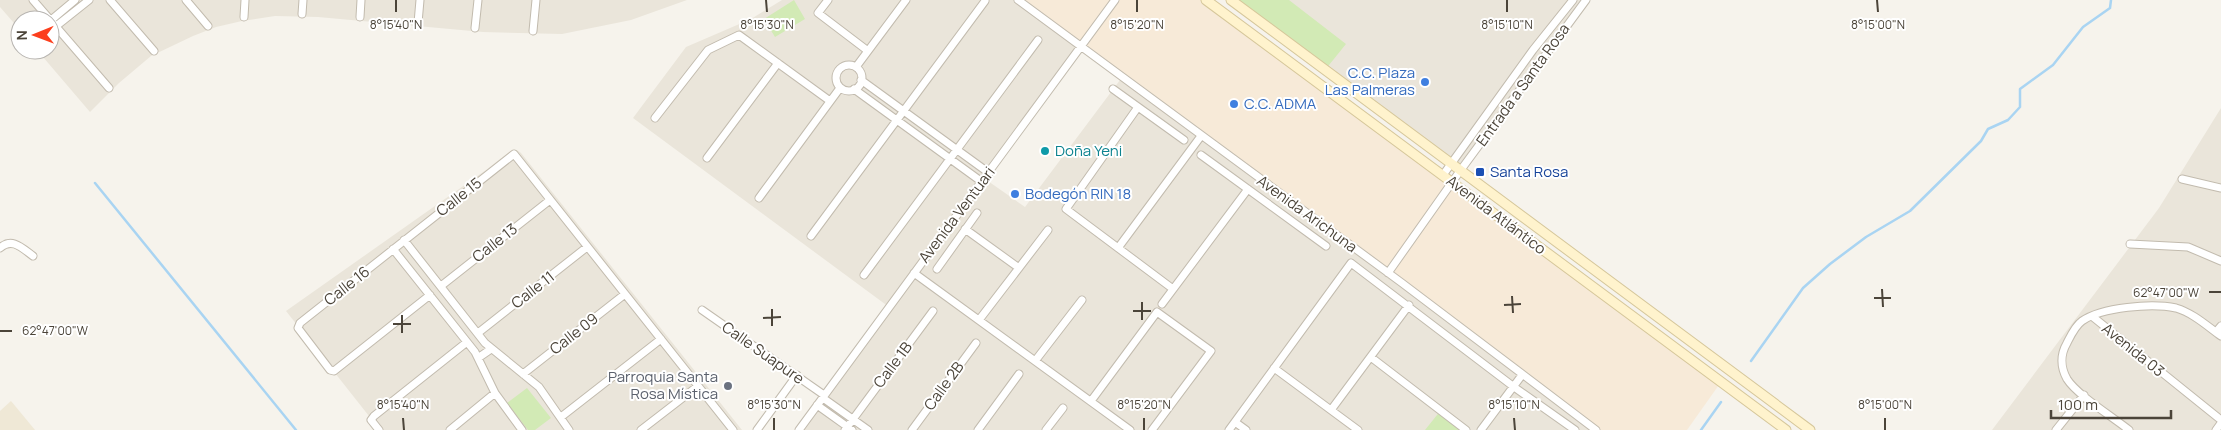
<svg xmlns="http://www.w3.org/2000/svg" width="2221" height="430" viewBox="0 0 2221 430" font-family="Manrope,sans-serif">
<rect width="100%" height="100%" fill="#f6f3ec"/>
<path fill="#eae5da" d="M0 0H687L631 20 562 34 483 32 318 17 275 16 242 21 216 27 193 36 151 56 119 83 90 112 37 50H50V20H20V30L0 7Z
M782 0H1018L1082 46 985 179 1025 207 1123 76 1596 430H799L889 307 633 118 686 47 751 19Z
M1231 0H1586L1460 171Z
M2221 108V430H1992L2159 208Z
M517 150 521 153 742 430H380L286 311 486 170 509 152Z"/>
<path fill="#f7ead8" d="M1018 0H1206L1721 382 1687 430H1596Z"/>
<path fill="#efe8d6" d="M11 401 35 430H0V411Z"/>
<path fill="#d2eab5" d="M794 0 805 19 775 37 764 19Z
M1231 0H1289L1346 44 1325 70Z
M527 388 551 418 535 430H528L507 403Z
M1441 410 1466 430H1425Z"/>
<g fill="none" stroke-linecap="round" stroke-linejoin="round">
<path stroke="#a9d4f2" stroke-width="2.5" d="M95 183 296 430
M1751 361 1803 288 1830 264 1866 237 1910 211 1981 141 1988 129 2008 120 2020 107V89L2053 65 2083 27 2110 8 2111 0
M1701 430 1721 402"/>
<defs>
<path id="street" d="M33 0 109 88
M110 0 154 51
M186 0 208 26
M828 0 818 13 868 51
M1018 0 1402 283 1596 430
M302 14 303 0
M244 17 245 0
M360 17 361 0
M50 21 75 0
M418 23 420 0
M475 28 478 0
M50 31 89 0
M533 31 536 0
M836 78a13 13 0 1 1 26 0a13 13 0 1 1-26 0Z
M856 67 906 0
M861 80 989 173
M854 89 982 182
M1113 89 1184 140
M1138 107 1066 209 1173 289
M655 118 708 50 739 35 830 101
M1201 155 1326 246
M707 158 778 63
M1443 175 1533 50 1573 0
M2182 179 2221 188
M759 198 840 88
M965 229 1019 268
M811 236 985 1
M404 240 485 343 539 387 569 430
M2130 244 2188 247 2221 261
M0 248C12 237 22 248 33 256
M1118 248 1201 136
M393 249 475 352 495 393 522 430
M937 269 977 213
M914 273 1130 430
M1388 273 1460 171 1586 0
M864 275 1038 40
M441 286 550 200
M430 295 334 371 330 370 298 328 300 323 514 154 733 430
M1162 304 1248 189
M702 310 824 395
M2093 317 2221 420
M979 320 1048 230
M2216 332 2221 326
M478 333 587 247
M478 358 491 349
M1372 358 1466 430
M1035 361 1082 300
M1274 368 1358 430
M523 374 625 294
M823 398 868 430
M1091 401 1157 312 1211 351 1152 430
M817 405 852 430
M1331 410 1409 305
M561 417 661 339
M1235 422 1246 430
M379 430 371 420 374 416 467 342
M450 430 495 393
M641 430 698 386
M757 430 797 375
M799 430 1115 0
M845 430 933 311
M912 430 976 343
M978 430 1019 374
M1046 430 1063 408
M1229 430 1351 263 1514 387 1575 430
M1481 430 1522 375
M2056 430 2084 395
M2129 430C2113 417 2077 395 2067 379 2060 366 2060 355 2067 343 2071 335 2075 326 2082 321 2102 307 2152 303 2176 308 2193 313 2207 326 2221 336
M2216 430 2221 423"/>
<path id="secondary" d="M1206 0 1786 430
M1231 0 1810 430"/>
</defs>
<use href="#street" stroke="#c2bbae" stroke-width="9"/>
<use href="#secondary" stroke="#d6c79b" stroke-width="11"/>
<use href="#street" stroke="#fff" stroke-width="7"/>
<use href="#secondary" stroke="#fff3cd" stroke-width="9"/>
</g>
<path fill="none" stroke="#4b4439" stroke-width="2" d="M396 0V12M766 0 767 12M1137 0V12M1507 0V12M1877 0 1878 12M1882 289 1883 307M2209 292H2221M1512 296 1513 313M1874 298H1891M1142 302V320M1504 305 1521 304M772 309V326M1133 311H1151M402 315V333M763 318 781 317M393 324H411M0 331H12M403 418 404 430M774 418V430M1144 418V430M1514 418 1515 430M1885 418V430"/>
<g fill="#3f7fe0" stroke="#fff" stroke-width="2">
<circle cx="1425" cy="82" r="5"/>
<circle cx="1234" cy="104" r="5"/>
<circle cx="1015" cy="194" r="5"/>
</g>
<circle fill="#0f9aa8" stroke="#fff" stroke-width="2" cx="1045" cy="151" r="5"/>
<rect fill="#1a4fb4" stroke="#fff" stroke-width="2" x="1475" y="167" width="10" height="10" rx="2.5"/>
<circle fill="#6b7280" stroke="#fff" stroke-width="2" cx="728" cy="386" r="5"/>
<g text-anchor="middle" stroke-width="4" stroke-linejoin="round" paint-order="stroke">
<g font-size="15" fill="#366cbe" stroke="#fff" text-anchor="start">
<text x="1415" y="78" text-anchor="end">C.C. Plaza<tspan x="1415" dy="17">Las Palmeras</tspan></text>
<text x="1244" y="109">C.C. ADMA</text>
<text x="1025" y="199">Bodegón RIN 18</text>
</g>
<g font-size="15" fill="#4b4439" stroke="#fff">
<text transform="translate(1523 85) rotate(-54)" y="5">Entrada a Santa Rosa</text>
<text transform="translate(459 197) rotate(-38)" y="5">Calle 15</text>
<text transform="translate(1307 214) rotate(36)" y="5">Avenida Arichuna</text>
<text transform="translate(957 215) rotate(-53)" y="5">Avenida Ventuari</text>
<text transform="translate(1496 215) rotate(37)" y="5">Avenida Atlántico</text>
<text transform="translate(495 243) rotate(-38)" y="5">Calle 13</text>
<text transform="translate(347 286) rotate(-38)" y="5">Calle 16</text>
<text transform="translate(533 290) rotate(-38)" y="5">Calle 11</text>
<text transform="translate(574 334) rotate(-38)" y="5">Calle 09</text>
<text transform="translate(2133 350) rotate(39)" y="5">Avenida 03</text>
<text transform="translate(763 353) rotate(35)" y="5">Calle Suapure</text>
<text transform="translate(893 365) rotate(-53)" y="5">Calle 1B</text>
<text transform="translate(944 386) rotate(-54)" y="5">Calle 2B</text>
</g>
<g font-size="15" fill="#0d838f" stroke="#fff" text-anchor="start">
<text x="1055" y="156">Doña Yeni</text>
</g>
<g font-size="15" fill="#164399" stroke="#fff" text-anchor="start">
<text x="1490" y="177">Santa Rosa</text>
</g>
<g font-size="15" fill="#5b616d" stroke="#fff" text-anchor="end">
<text x="718" y="382">Parroquia Santa<tspan x="718" dy="17">Rosa Mística</tspan></text>
</g>
</g>
<g font-size="12" text-anchor="middle" fill="#4b4439" stroke="#fff" stroke-width="4" stroke-linejoin="round" paint-order="stroke">
<text x="396" y="29">8°15'40"N</text>
<text x="767" y="29">8°15'30"N</text>
<text x="1137" y="29">8°15'20"N</text>
<text x="1507" y="29">8°15'10"N</text>
<text x="1878" y="29">8°15'00"N</text>
<text x="2166" y="297">62°47'00"W</text>
<text x="55" y="335">62°47'00"W</text>
<text x="403" y="409">8°15'40"N</text>
<text x="774" y="409">8°15'30"N</text>
<text x="1144" y="409">8°15'20"N</text>
<text x="1514" y="409">8°15'10"N</text>
<text x="1885" y="409">8°15'00"N</text>
</g>
<g transform="translate(35 35) rotate(269)"><circle r="24" fill="#ffffff" stroke="#b7b4b0"/>
<path d="M0-4L9 19L0 12L-9 19Z" fill="#fc3f1d"/>
<text y="-8" font-size="14" font-weight="bold" text-anchor="middle" fill="#4b4439">N</text>
</g>
<path d="M2051 410v8h120v-8" fill="none" stroke="#4b4439" stroke-width="2.5"/>
<text x="2058" y="410" font-size="15" fill="#4b4439" stroke="#ffffff" stroke-width="4" paint-order="stroke">100 m</text>
</svg>
